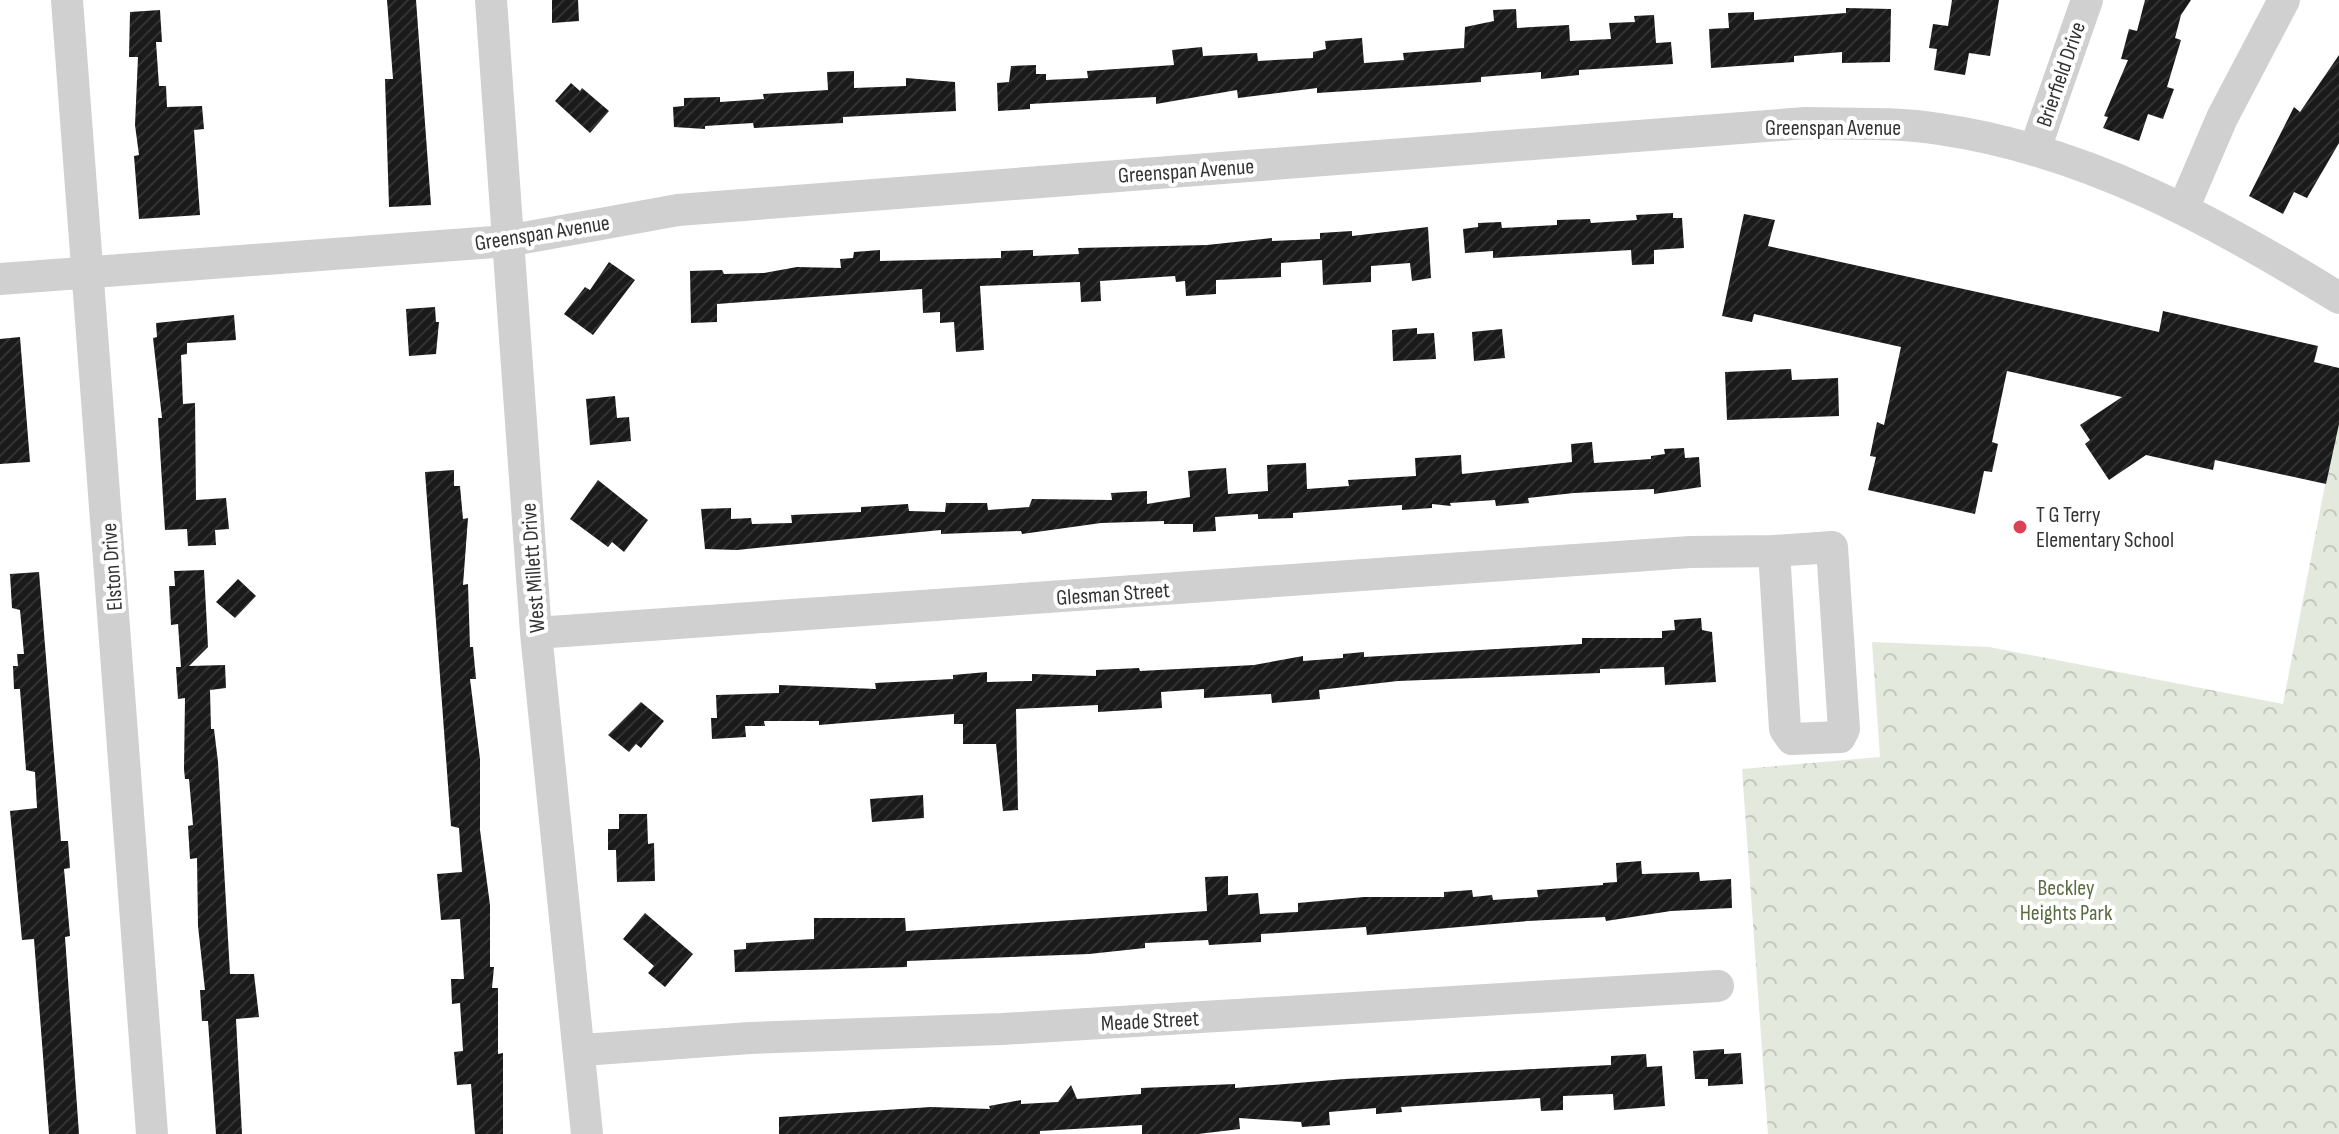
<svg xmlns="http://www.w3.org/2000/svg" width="2339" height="1134" viewBox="0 0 2339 1134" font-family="'Sofia Sans Condensed',sans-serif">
<defs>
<pattern id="forest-crowns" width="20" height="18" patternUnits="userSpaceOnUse" patternTransform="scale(2)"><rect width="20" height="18" fill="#e3e9dc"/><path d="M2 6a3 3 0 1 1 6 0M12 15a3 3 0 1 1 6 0" fill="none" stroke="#c3c8bd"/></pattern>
<pattern id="building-hatch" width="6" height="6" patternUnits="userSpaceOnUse" patternTransform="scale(2)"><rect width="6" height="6" fill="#1a1a1a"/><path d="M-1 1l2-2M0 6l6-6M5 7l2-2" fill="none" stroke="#333"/></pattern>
</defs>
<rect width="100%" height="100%" fill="#fff"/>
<path fill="url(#forest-crowns)" d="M2339 412V1134H1768L1742 769 1880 757 1872 642 1989 647 2283 704Z"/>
<path fill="url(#building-hatch)" d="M387 0H416L431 205 389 207 385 79H393Z
M552 0H578L579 21 552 23Z
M1952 0H1999L1990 56 1969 53 1965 75 1934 70 1937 49 1929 48 1933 24 1948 26Z
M2145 0H2191L2181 15 2175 38 2181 40 2167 87 2174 89 2163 119 2148 114 2139 141 2103 128 2108 117 2104 116 2128 60 2121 59 2129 29 2137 31Z
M1846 8 1891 9 1890 62 1842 63V52L1794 56V62L1711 68 1709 29 1729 28 1728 13 1754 12V20L1846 13Z
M1516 9 1517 28 1569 25 1570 41 1611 39 1609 23 1635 22 1634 16 1654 15 1656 43 1671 42 1673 64 1579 70V75L1541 79V72L1481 77V82L1441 85 1317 93V88L1238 98 1237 90 1156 104V97L1030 104V109L998 111 997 83 1009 82 1011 66 1036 65V74H1046V80L1088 78 1087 71 1174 65 1172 50 1202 47 1203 56 1257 53 1258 61 1313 58V52L1326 49 1325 41 1362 38 1364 63 1404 60 1403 53 1464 48 1465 27 1494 21 1493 10Z
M160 10 162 42H156L159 86H166L167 107 202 106 204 129 194 130 200 215 139 219 134 156 139 155 135 125 138 57H129L130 12Z
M2339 55V143L2307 198 2294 192 2283 214 2249 196 2294 107 2300 112Z
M854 71V88L906 86V78L955 82 956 111 843 117V123L754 128 753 123 705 126V129L674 127 673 107 684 106V98L720 97V102L764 99 763 94 828 90 827 72Z
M571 83 580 91 582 88 609 111 590 133 555 101Z
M1673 213V218H1682L1684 248 1654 250V264L1632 265 1631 250 1493 258V251L1465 253 1463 229 1478 227V223L1501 222 1502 228 1557 225V220L1590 219 1591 223 1637 220 1636 215Z
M1744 214 1775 220 1768 246 2159 332 2163 311 2318 346 2314 362 2339 368V424L2326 484 2215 460 2213 470 2146 455 2109 480 2085 444 2090 440 2080 425 2122 397 2007 371 1992 442 1998 444 1992 472 1984 471 1975 514 1868 490 1876 457 1870 456 1877 422 1884 425 1901 347 1754 314 1752 322 1722 316Z
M1428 227 1431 278 1412 281 1410 263 1371 266V282L1323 285 1322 260 1281 263V277L1216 280V294L1186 296 1185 281 1176 282 1175 276 1100 281 1101 301 1081 302 1080 282 980 286 984 350 956 352 954 322 940 323V312L923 313 922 289 717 304V322L691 323 690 271 722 270 724 274 764 273 797 267 841 268 840 259 853 258 854 252 880 250V261L1001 258V251L1033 250V256L1079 254 1078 248 1207 245 1272 238V241L1320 239V233L1352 231V236Z
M609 262 635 280 593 335 564 314 585 287 590 290Z
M435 307 436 322H439L436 354 409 356 406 309Z
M234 315 236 340 187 343V354L181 355 183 404 195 403 196 500 226 498 229 529 215 530 216 545 188 546 187 529 165 530 158 418H162L153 338 157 337 156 323Z
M1417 328V334L1434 333 1436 359 1393 361 1392 330Z
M1502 329 1505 358 1474 361 1472 332Z
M20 337 30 462 0 464V339Z
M1791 369 1792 380 1838 378 1839 416 1727 420 1725 372Z
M615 396 617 418 629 417 631 441 590 445 586 399Z
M1592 442 1594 463 1651 459V456L1665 454 1664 449 1684 448 1685 458 1699 457 1701 487 1654 494V489L1574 493 1528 498 1529 503 1496 506 1495 500 1450 503 1451 506 1432 504V508L1402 510V505L1293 513V518L1258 519V514L1215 517 1216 531 1193 532V524H1164V521L1101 523 1022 534 1021 531 941 534V530L737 550 705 549 701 509 731 508V519L751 518 752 524 792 523 791 515 861 512V507L908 504 909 511 945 512 946 503H987L988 510 1029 507 1032 499 1112 500 1111 493 1147 491V504L1190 497 1188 471 1226 468 1228 494 1268 491 1267 465 1306 463 1307 489 1349 486 1348 480 1416 476 1415 458 1461 455 1462 474 1572 462 1571 444Z
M454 470V486H460L463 519 468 518 463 585 468 584 470 647H473L476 679H470L480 759V830L490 905V967H494L492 988H498V1054L503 1053V1134H475L471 1084 457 1085 454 1052 463 1051 460 1003 452 1004 451 979H464L460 919 441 920 437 874 462 872 459 828 451 826 425 472Z
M598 480 648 520 624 552 612 542 608 547 570 519Z
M204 570 208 647 189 666 225 665 226 688 210 690 211 729H214L218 762 230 974H254L259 1017 236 1019 242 1134H216L208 1021H202L200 990H205L198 926 197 858 190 859 188 826 193 825 189 779H185L184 769 185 698 178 699 176 667H181L178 624 171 625 169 586H175L174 571Z
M39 572 61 841H68L70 868 64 869 70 936 65 937 79 1134H49L34 939 22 940 10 811 37 808 35 772 26 770 20 689H14L13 666H18L17 654H24L20 610 12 608 10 574Z
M238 579 256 596 235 618 216 602Z
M1701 618 1702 630 1712 632 1716 682 1665 685 1664 667 1600 669V673L1398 681 1319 690 1320 699 1272 703 1271 694 1204 698V689L1161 692 1162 708 1098 712V705L1016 709 1018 810 1003 811 996 744H963V724H954V714L819 725V721H764L765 726H745L746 737 712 739 711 718H717L716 695 779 693V685L876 689 875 683 953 679V675L987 672V682L1032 681V674L1096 676V670L1139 668 1140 671 1254 665 1303 656V661L1343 658V654L1364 652V657L1582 644V638H1662V631L1675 630 1674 620Z
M641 702 664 721 641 748 636 744 629 752 608 735Z
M923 795 924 818 872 822 870 799Z
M619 814H647L648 844 654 843 655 881 617 882 616 850H608V829H619Z
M1641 861 1642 874 1699 872 1700 881 1731 879 1732 908 1671 911 1606 921 1605 917 1528 921 1367 935 1366 927 1261 934V942L1209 945 1208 940 1145 943V948L1089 954 907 961V967L735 972 734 950 746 949V943L814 939V918H905L906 931 1207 911 1205 877 1228 876V895L1258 893 1260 914 1298 912V903L1364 897H1444V892L1472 890 1473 897 1492 895 1493 900 1538 897 1537 890 1603 885V883L1617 882 1616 863Z
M645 913 693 954 665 987 648 973 654 966 623 939Z
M1724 1049V1054L1741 1053 1743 1084 1708 1086V1079H1695L1693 1051Z
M1646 1054 1647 1067 1662 1066 1665 1106 1614 1110 1613 1094 1563 1096V1110L1541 1111 1540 1098 1401 1107 1402 1112 1376 1114V1108L1329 1112 1330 1125 1302 1127 1301 1122 1239 1118 1240 1129 1198 1134H1142V1125L1040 1131V1134H779V1117L931 1107 990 1109 989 1106 1021 1100V1104L1058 1102 1071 1085 1077 1099 1141 1094V1088L1235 1084V1088L1345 1079 1611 1065V1056Z"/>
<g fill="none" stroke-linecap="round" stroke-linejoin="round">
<path stroke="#d0d0d0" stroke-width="32" d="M67 0 152 1134
M491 0 536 633 587 1134
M2035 149 2087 0
M2183 209 2222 118 2284 0
M0 279 507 241 678 210 1805 123C1849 124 1895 122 1939 129 2085 150 2215 221 2339 298
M536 633 1690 552 1774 551 1785 729 1792 739 1840 737 1844 729 1832 547 1774 551
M582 1050 750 1038 1002 1029 1718 986"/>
</g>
<circle fill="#dd4154" stroke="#fff" stroke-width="3" cx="2020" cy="527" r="8"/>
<g text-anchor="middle" stroke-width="8" stroke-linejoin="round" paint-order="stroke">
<g font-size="22" fill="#333" stroke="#fff">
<text transform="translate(2060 74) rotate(-71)" y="8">Brierfield Drive</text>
<text x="1833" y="135">Greenspan Avenue</text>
<text transform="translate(1186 170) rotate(-4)" y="8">Greenspan Avenue</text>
<text transform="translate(542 232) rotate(-9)" y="8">Greenspan Avenue</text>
<text transform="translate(111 567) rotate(-94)" y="8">Elston Drive</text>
<text transform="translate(532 568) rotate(-94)" y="8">West Millett Drive</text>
<text transform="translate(1113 593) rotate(-4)" y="8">Glesman Street</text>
<text transform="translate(1150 1020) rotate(-3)" y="8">Meade Street</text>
</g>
<g font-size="22" fill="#333" stroke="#fff" text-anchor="start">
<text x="2036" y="522">T G Terry<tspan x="2036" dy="25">Elementary School</tspan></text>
</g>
<g font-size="22" fill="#586d41" stroke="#fff">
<text x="2066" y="895">Beckley<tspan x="2066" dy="25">Heights Park</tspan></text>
</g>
</g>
</svg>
